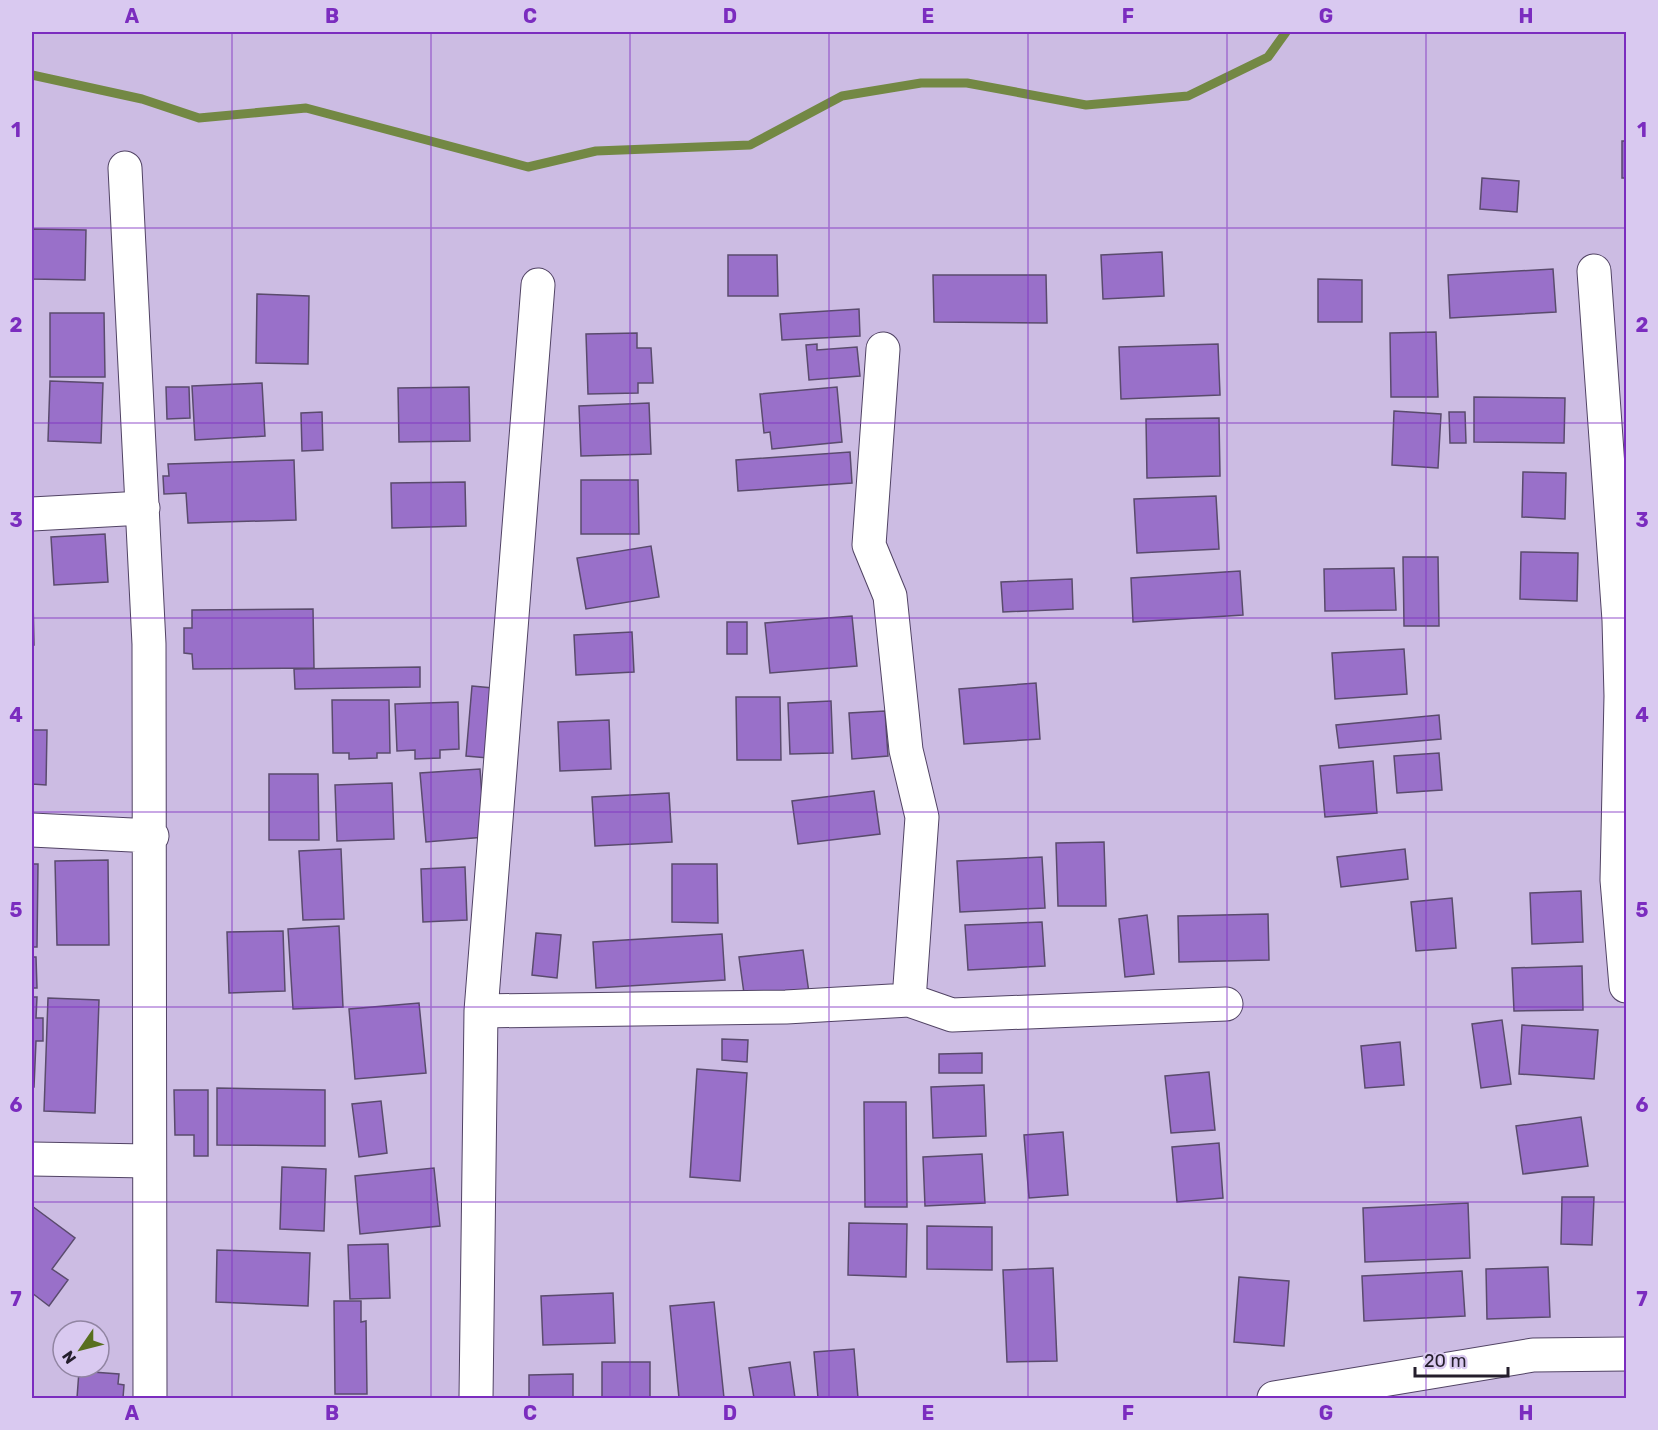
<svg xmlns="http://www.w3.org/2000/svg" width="1658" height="1430" viewBox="0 0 1658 1430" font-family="Rubik,sans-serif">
<rect width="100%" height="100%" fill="#ccbce3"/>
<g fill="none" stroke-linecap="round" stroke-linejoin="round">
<path stroke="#738844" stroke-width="9" d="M32 75 142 99 199 118 306 108 528 167 596 151 750 145 842 96 921 83H967L1086 105 1188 96 1268 57 1286 32"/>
</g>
<path fill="#9970c9" stroke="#5a4b6d" stroke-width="1.5" d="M1622 141H1626V178H1622Z
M1482 178 1519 181 1517 212 1480 209Z
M32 229 86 230 85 280 32 279Z
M1162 252 1164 296 1103 299 1101 255Z
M728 255H777L778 296H728Z
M1553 269 1556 312 1450 318 1448 275Z
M933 275H1046L1047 323 934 322Z
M1318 279 1362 280V322H1318Z
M257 294 309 296 308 364 256 363Z
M859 309 860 336 782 340 780 314Z
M50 313H104L105 377H50Z
M1436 332 1438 397H1391L1390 333Z
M637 333V348H651L653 383H638V393L588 394 586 334Z
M817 344V350L857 347 860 376 809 380 806 345Z
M1218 344 1220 395 1121 399 1119 347Z
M50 381 103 383 101 443 48 441Z
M262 383 265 436 195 440 192 386Z
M166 387H189L190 418 167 419Z
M469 387 470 441 399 442 398 388Z
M837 387 842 442 772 449 770 432 764 433 760 394Z
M1474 397 1565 398 1564 443 1474 442Z
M649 403 651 454 581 456 579 406Z
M1394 411 1441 414 1438 468 1392 465Z
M322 412 323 450 302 451 301 413Z
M1449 412H1465L1466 443H1450Z
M1219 418 1220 476 1147 478 1146 419Z
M850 452 852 483 738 491 736 460Z
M294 460 296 520 188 523 186 493 164 494 163 476H169L168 464Z
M1523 472 1566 473 1565 519 1522 517Z
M581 480H638L639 534H581Z
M465 482 466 526 392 528 391 483Z
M1216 496 1219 549 1137 553 1134 499Z
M105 534 108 582 54 585 51 537Z
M651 546 659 597 586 609 577 558Z
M1521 552 1578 553 1577 601 1520 599Z
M32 556 34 645H32Z
M1403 557H1438L1439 626H1404Z
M1394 568 1396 610 1325 611 1324 569Z
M1240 571 1243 615 1133 622 1131 578Z
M1072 579 1073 609 1003 612 1001 582Z
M313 609 314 668 193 669 192 654 184 653V628H192V610Z
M852 616 857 666 770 673 765 623Z
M727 622H747V654H727Z
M632 632 634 672 576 675 574 635Z
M1404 649 1407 694 1335 699 1332 653Z
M420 667V687L295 689 294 669Z
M1036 683 1040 739 964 744 959 689Z
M472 686 493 688 488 758 466 756Z
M736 697H780L781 760H737Z
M332 700H389L390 753H377V758L349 759V753H333Z
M831 701 833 753 790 754 788 703Z
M458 702 459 749 440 750V758L415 759V750L397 751 395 704Z
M885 711 888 756 852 759 849 713Z
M1439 715 1441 739 1339 748 1336 725Z
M609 720 611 769 560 771 558 722Z
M32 730H47L46 785 32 784V791Z
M1439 753 1442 790 1397 793 1394 756Z
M1373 761 1377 813 1325 817 1320 766Z
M480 769 485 837 426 842 420 773Z
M269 774H318L319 840H269Z
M392 783 394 839 337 841 335 785Z
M874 791 880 834 798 844 792 801Z
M669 793 672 842 595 846 592 797Z
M1104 842 1106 906H1058L1056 843Z
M341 849 344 919 303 920 299 851Z
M1405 849 1408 879 1341 887 1337 857Z
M1042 857 1045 908 960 912 957 861Z
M108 860 109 945H57L55 861Z
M32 864H38L37 947H32Z
M672 864H717L718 923 672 922Z
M465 867 467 920 423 922 421 869Z
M1581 891 1583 942 1532 944 1530 893Z
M1452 898 1456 948 1416 951 1411 902Z
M1268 914 1269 960 1179 962 1178 916Z
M1147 915 1154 974 1125 977 1119 919Z
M1042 922 1045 966 968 970 965 925Z
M339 926 343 1007 293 1009 288 929Z
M283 931 285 991 229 993 227 932Z
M536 933 561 935 557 978 532 975Z
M722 934 725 980 596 988 593 942Z
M803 950 809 993 745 1001 739 957Z
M32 957H36L37 988H32Z
M1582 966 1583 1010 1514 1011 1512 968Z
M32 997H37L36 1018H43V1041H36L34 1087H32Z
M48 998 99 1000 95 1113 44 1111Z
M419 1003 426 1073 355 1079 349 1009Z
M1502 1020 1511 1084 1481 1088 1472 1024Z
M1522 1025 1598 1030 1594 1079 1519 1074Z
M722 1039 748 1040 747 1062 722 1060Z
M1400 1042 1404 1085 1365 1088 1361 1046Z
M982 1053V1073H939V1054Z
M697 1069 747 1073 740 1181 690 1177Z
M1209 1072 1215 1130 1171 1133 1165 1076Z
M984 1085 986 1136 933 1138 931 1087Z
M217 1088 325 1090V1146L217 1145Z
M174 1090H208V1156H194V1135H175Z
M381 1101 387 1153 359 1157 352 1104Z
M864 1102H906L907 1207H865Z
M1581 1117 1588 1166 1523 1174 1516 1126Z
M1063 1132 1068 1195 1029 1198 1024 1135Z
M1219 1143 1223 1198 1177 1202 1172 1147Z
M982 1154 985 1203 925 1206 923 1157Z
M282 1167 326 1169 324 1231 280 1229Z
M434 1168 440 1226 360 1234 355 1176Z
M1562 1197H1594L1592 1245 1561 1244Z
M1468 1203 1470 1258 1365 1262 1363 1208Z
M32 1206 75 1238 52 1269 68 1280 49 1306 32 1293Z
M849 1223 907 1224 906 1277 848 1275Z
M927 1226 992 1227V1270L927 1269Z
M388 1244 390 1298 350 1299 348 1245Z
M217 1250 310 1253 308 1306 216 1302Z
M1548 1267 1550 1317 1487 1319 1486 1269Z
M1053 1268 1057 1361 1007 1362 1003 1270Z
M1462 1271 1465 1316 1364 1321 1362 1276Z
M1239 1277 1289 1281 1284 1346 1234 1342Z
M613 1293 615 1343 543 1345 541 1296Z
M334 1301H361V1322L366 1321 367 1394H335Z
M714 1302 724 1398H679L670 1306Z
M854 1349 858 1398H818L814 1352Z
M602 1362H650V1398H602Z
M790 1362 795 1398H754L749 1368Z
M79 1371 119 1374 118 1384 124 1385 123 1398H77Z
M573 1374V1398H529V1375Z"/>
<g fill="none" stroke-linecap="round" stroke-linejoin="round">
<defs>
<path id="minor" d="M125 168 149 644 150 1398
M1594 271 1619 620 1621 696 1617 880 1626 986
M883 349 869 545 890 596 906 750 922 817 909 1000
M32 514 143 508
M32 830 152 836
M481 1011 786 1007 909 1000 952 1015 1226 1004
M32 1159 148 1161
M476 1398 481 1011 538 285
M1274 1398 1533 1355 1626 1354"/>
</defs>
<use href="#minor" stroke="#514364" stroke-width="35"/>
<use href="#minor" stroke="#fff" stroke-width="33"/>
</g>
<path fill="none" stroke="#7b2cbf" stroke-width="1.5" stroke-opacity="0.55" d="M232 32V1398M431 32V1398M630 32V1398M829 32V1398M1028 32V1398M1227 32V1398M1426 32V1398M32 228H1626M32 423H1626M32 618H1626M32 812H1626M32 1007H1626M32 1202H1626"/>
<rect width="1658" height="1430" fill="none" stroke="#d9c9f0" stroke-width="66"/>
<g transform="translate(81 1349) rotate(235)"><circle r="28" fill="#d9c9f0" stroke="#9185a2" stroke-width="1.5"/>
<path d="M0-4.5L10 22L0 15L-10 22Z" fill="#586f1f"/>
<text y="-9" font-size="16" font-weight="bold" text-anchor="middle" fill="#241e2c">N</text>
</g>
<path d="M1415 1367v9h93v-9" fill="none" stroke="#241e2c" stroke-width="3"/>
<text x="1424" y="1367" font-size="18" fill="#241e2c" stroke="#d9c9f0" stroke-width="4.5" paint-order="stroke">20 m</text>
<rect x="33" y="33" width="1592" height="1364" fill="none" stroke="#7b2cbf" stroke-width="2"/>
<g font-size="20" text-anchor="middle" font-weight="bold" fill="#7b2cbf">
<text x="132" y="23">A</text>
<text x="332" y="23">B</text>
<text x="530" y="23">C</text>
<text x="730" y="23">D</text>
<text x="928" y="23">E</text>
<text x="1128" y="23">F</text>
<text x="1326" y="23">G</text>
<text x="1526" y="23">H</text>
<text x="16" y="137">1</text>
<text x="1642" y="137">1</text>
<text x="16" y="332">2</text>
<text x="1642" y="332">2</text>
<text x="16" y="527">3</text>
<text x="1642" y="527">3</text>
<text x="16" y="722">4</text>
<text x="1642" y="722">4</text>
<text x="16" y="917">5</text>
<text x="1642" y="917">5</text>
<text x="16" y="1112">6</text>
<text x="1642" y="1112">6</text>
<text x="16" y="1306">7</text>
<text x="1642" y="1306">7</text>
<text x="132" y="1420">A</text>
<text x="332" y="1420">B</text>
<text x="530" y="1420">C</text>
<text x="730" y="1420">D</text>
<text x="928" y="1420">E</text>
<text x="1128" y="1420">F</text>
<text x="1326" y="1420">G</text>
<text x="1526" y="1420">H</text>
</g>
</svg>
